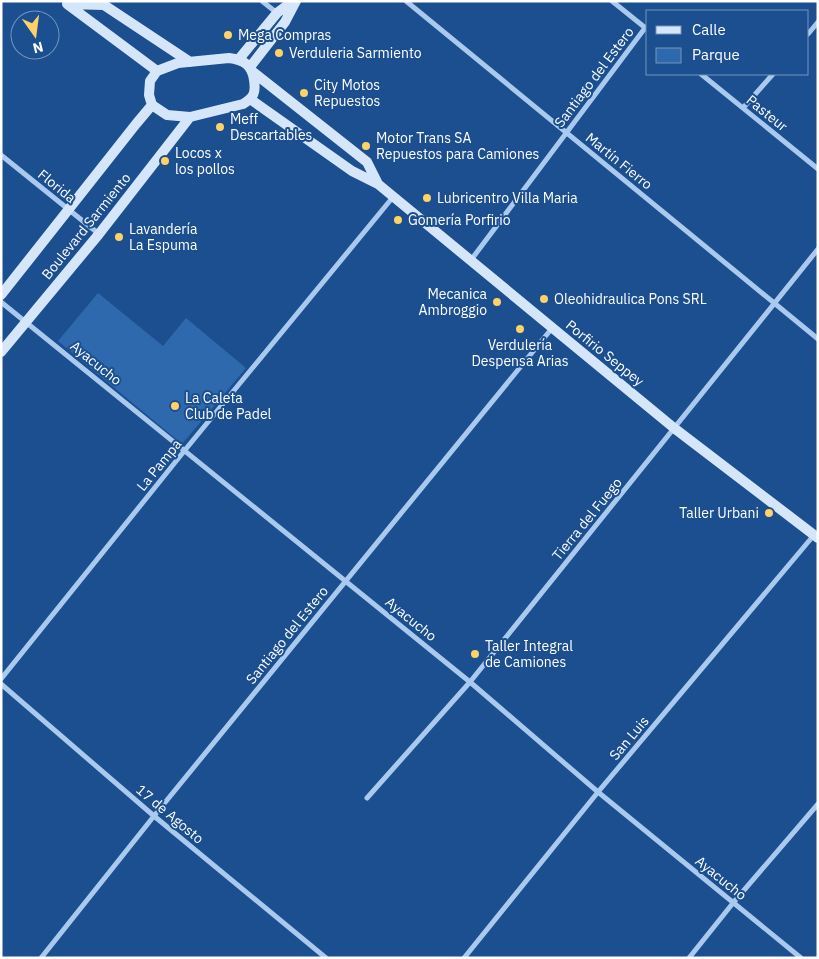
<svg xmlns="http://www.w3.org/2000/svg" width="819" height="959" viewBox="0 0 819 959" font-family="'IBM Plex Sans',sans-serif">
<rect width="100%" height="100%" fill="#1b4f8f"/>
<path fill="#2e69ad" d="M98 293 163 346 186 318 246 368 182 444 58 341Z"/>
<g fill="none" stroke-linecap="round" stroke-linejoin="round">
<path stroke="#a9c9ee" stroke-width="5" d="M262 1 277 13
M406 1 818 339
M612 1 648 30
M808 34 818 22
M701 74 818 169
M743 108 773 74
M1 155 99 234
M471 260 645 28
M1 302 470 682 598 792 801 958
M1 679 185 450 393 197
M1 684 154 816 326 958
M367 798 470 682 818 249
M41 958 154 816 553 327
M464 958 598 792 814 535
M689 958 733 903 818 804"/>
<path stroke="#d6e6fa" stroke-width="10" d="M67 4 157 71
M68 4 104 5 190 62
M229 58C244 60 252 65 254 80 256 93 254 97 243 104L190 117 167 115 152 105 149 95 150 81 157 71 178 63Z
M239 59 277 13 293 1
M250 67 285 22 296 1
M253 72 367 162 378 184
M250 99 352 171 378 184 674 428 818 538
M1 295 136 124 152 105
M1 352 99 234 190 117"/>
</g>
<g fill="#ffd166" stroke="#1b4f8f" stroke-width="2">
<circle cx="228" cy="35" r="5"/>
<circle cx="279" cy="53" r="5"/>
<circle cx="304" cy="93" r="5"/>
<circle cx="220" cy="127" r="5"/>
<circle cx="366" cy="146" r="5"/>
<circle cx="165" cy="161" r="5"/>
<circle cx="427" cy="198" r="5"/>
<circle cx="398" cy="220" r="5"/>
<circle cx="119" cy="237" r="5"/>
<circle cx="544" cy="299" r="5"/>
<circle cx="497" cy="302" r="5"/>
<circle cx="520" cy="329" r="5"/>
<circle cx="175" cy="406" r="5"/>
<circle cx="769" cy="513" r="5"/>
<circle cx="475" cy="654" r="5"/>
</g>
<g text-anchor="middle" stroke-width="4" stroke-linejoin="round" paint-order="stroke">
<g font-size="14" fill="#fff" stroke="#1b4f8f" text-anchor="start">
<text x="238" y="40">Mega Compras</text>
<text x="289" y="58">Verduleria Sarmiento</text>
<text x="314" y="90">City Motos<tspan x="314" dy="16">Repuestos</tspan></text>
<text x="230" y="124">Meff<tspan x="230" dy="16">Descartables</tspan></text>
<text x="376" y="143">Motor Trans SA<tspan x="376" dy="16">Repuestos para Camiones</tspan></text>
<text x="175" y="158">Locos x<tspan x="175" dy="16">los pollos</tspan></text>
<text x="437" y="203">Lubricentro Villa Maria</text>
<text x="408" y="225">Gomería Porfirio</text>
<text x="129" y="234">Lavandería<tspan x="129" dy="16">La Espuma</tspan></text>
<text x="487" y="299" text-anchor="end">Mecanica<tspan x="487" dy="16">Ambroggio</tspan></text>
<text x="554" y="304">Oleohidraulica Pons SRL</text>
<text x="520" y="350" text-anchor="middle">Verdulería<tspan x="520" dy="16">Despensa Arias</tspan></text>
<text x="185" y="403">La Caleta<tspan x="185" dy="16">Club de Padel</tspan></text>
<text x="759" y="518" text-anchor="end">Taller Urbani</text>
<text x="485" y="651">Taller Integral<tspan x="485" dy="16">de Camiones</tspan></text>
</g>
<g font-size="14" fill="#fff" stroke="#1b4f8f">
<text transform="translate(594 77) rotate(-53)" y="5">Santiago del Estero</text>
<text transform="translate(767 113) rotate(39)" y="5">Pasteur</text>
<text transform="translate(619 161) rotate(39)" y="5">Martín Fierro</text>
<text transform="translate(57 186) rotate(39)" y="5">Florida</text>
<text transform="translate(86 226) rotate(-51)" y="5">Boulevard Sarmiento</text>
<text transform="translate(605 353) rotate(39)" y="5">Porfirio Seppey</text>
<text transform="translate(96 363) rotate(39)" y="5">Ayacucho</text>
<text transform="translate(159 465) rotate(-51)" y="5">La Pampa</text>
<text transform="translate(587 519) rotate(-51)" y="5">Tierra del Fuego</text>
<text transform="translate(411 619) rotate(39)" y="5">Ayacucho</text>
<text transform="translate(287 635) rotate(-51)" y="5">Santiago del Estero</text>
<text transform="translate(629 738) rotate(-50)" y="5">San Luis</text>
<text transform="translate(170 814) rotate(40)" y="5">17 de Agosto</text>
<text transform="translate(721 878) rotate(39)" y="5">Ayacucho</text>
</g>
</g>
<rect width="819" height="959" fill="none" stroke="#ffffff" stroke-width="5"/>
<rect x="646" y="10" width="162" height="65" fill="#1b4f8f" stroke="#7695bc"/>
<rect x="656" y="26" width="25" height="8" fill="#d6e6fa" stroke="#7695bc"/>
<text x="692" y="35" font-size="15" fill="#ffffff">Calle</text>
<rect x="656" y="48" width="25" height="15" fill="#2e69ad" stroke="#7695bc"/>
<text x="692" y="60" font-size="15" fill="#ffffff">Parque</text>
<g transform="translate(35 35) rotate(166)"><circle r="24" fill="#1b4f8f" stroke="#7695bc"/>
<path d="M0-4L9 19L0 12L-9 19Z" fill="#ffd166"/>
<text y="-8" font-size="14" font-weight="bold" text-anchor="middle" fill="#ffffff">N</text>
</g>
</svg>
